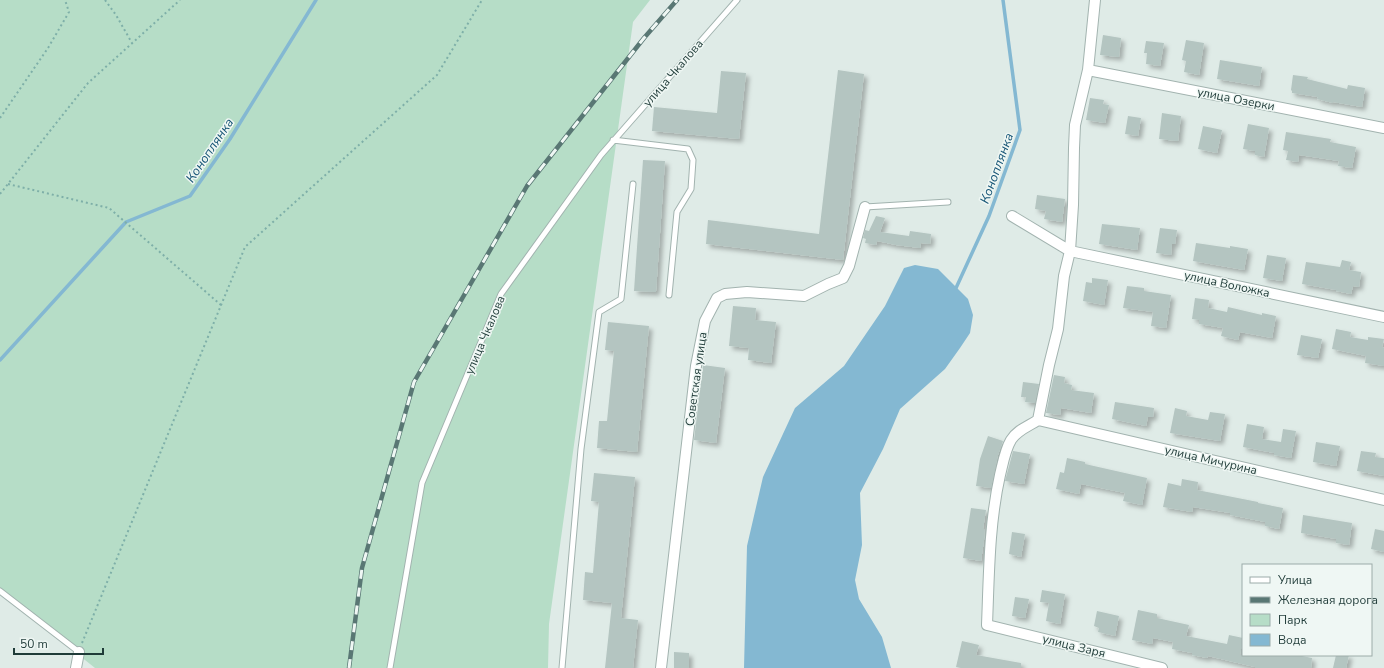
<svg xmlns="http://www.w3.org/2000/svg" width="1384" height="668" viewBox="0 0 1384 668" font-family="'Nunito Sans',sans-serif">
<defs>
<filter id="shadow"><feDropShadow dx="3.5" dy="3.5" stdDeviation="2" flood-color="#0004"/></filter>
</defs>
<rect width="100%" height="100%" fill="#dfebe7"/>
<path fill="#b6ddc7" d="M0 0H650L633 22 549 624 548 668H95L0 592Z"/>
<path fill="#84b8d2" d="M915 265 938 269 968 299 973 315 970 333 960 348 945 369 900 409 883 449 860 493 862 545 855 580 859 599 882 637 891 668H744L747 546 763 477 795 408 844 366 885 306 904 268Z"/>
<g fill="none" stroke-linecap="round" stroke-linejoin="round">
<path stroke="#84b8d2" stroke-width="3.5" d="M956 288 989 216 1020 130 1003 0
M0 360 126 222 190 196 230 139 316 0"/>
</g>
<path fill="#b4c5c1" filter="url(#shadow)" d="M1103 35 1121 38 1119 57 1100 55Z
M1186 40 1204 43 1199 75 1184 72 1186 61 1182 60Z
M1146 41 1164 43 1160 66 1146 64 1147 53H1144Z
M1220 60 1262 67 1259 86 1217 79Z
M838 70 864 74 843 260 706 244 708 220 819 234Z
M721 71 746 73 739 139 652 131 654 107 717 113Z
M1293 75 1308 77 1307 79 1347 89 1348 85 1365 88 1362 107 1333 102V103L1317 99 1318 97 1292 93V91L1291 90Z
M1090 98 1104 100 1103 104 1109 105 1105 123 1086 120Z
M1162 113 1181 116 1178 141 1159 139Z
M1128 116 1141 118 1138 136 1125 134Z
M1248 124 1269 128 1264 157 1255 155V151L1243 149Z
M1203 126 1222 130 1217 153 1198 149Z
M1286 132 1331 139 1330 142 1356 147 1352 168 1338 166 1339 161 1299 155 1298 162 1286 160 1288 151 1283 150Z
M643 160 665 161 656 292 634 291Z
M1037 195 1065 199 1062 222 1044 219 1046 211 1035 209Z
M876 216 885 218 880 232 909 236 910 231 931 234 930 244 921 243 920 248 896 245 877 241 876 245 865 243 866 239 863 238 865 230 869 231Z
M1102 224 1140 228 1137 250 1099 244Z
M1160 228 1177 230 1175 244H1172L1171 255 1156 253Z
M1196 243 1230 248V246L1248 249 1244 270 1193 261Z
M1267 255 1286 258 1282 281 1263 278Z
M1342 260 1351 262 1349 270 1361 272 1359 287 1353 286 1351 294 1336 291V290L1302 284 1306 262 1340 267Z
M1092 278 1108 280 1104 305 1083 301 1086 282 1092 283Z
M1127 286 1144 288V291L1171 295 1166 328 1151 326 1153 312 1123 308Z
M1195 298 1209 300 1208 308 1227 312 1228 307 1262 315V313L1276 316 1272 338 1240 332 1238 340 1221 336 1223 328 1199 324V320L1192 319Z
M733 306 756 308 755 320 776 322 771 363 748 360 749 348 729 346Z
M608 322 649 326 637 452 597 448 599 421H607L614 351 605 350Z
M1336 329 1351 332 1350 337 1368 340V337L1384 339 1382 347 1384 348V366L1365 363 1366 356 1332 349Z
M1301 335 1322 339 1318 358 1297 355Z
M703 365 725 368 716 443 694 440Z
M1054 375 1065 377 1064 383 1072 385 1071 390 1094 393 1091 413 1061 408 1060 415 1046 413Z
M1023 382 1039 384 1035 403 1025 402 1026 397H1021Z
M1115 402 1154 408 1153 417H1148L1146 426 1112 419Z
M1175 408 1187 411 1186 416 1208 420 1210 412 1225 414 1220 441 1170 433Z
M1247 424 1264 427 1262 439 1281 442 1283 429 1296 431 1291 458 1274 455V453L1243 447Z
M988 436 1003 441 998 455 991 488 976 486 980 459Z
M1316 442 1340 446 1336 466 1313 462Z
M1013 451 1030 454 1024 484 1005 481Z
M1361 451 1376 453 1375 457 1384 458V476L1357 471Z
M1067 458 1085 462V464L1147 478 1142 505 1123 501 1125 493 1081 484 1079 494 1056 489 1060 472 1064 473Z
M594 473 635 477 621 618 638 620 633 668H605L612 603 583 600 585 572 593 573 599 502 591 501Z
M1182 479 1198 482 1197 490 1258 502V503L1283 508 1279 529 1265 526V522L1230 515V513L1193 507 1192 512 1163 507 1168 483 1181 486Z
M971 508 986 510 983 529H985L984 540 981 561 963 558Z
M1303 515 1352 523 1349 545 1336 543V539L1301 533Z
M1375 529 1384 531V552L1371 549Z
M1012 532 1025 534 1021 557 1009 554Z
M1042 590 1065 594 1060 624 1046 621 1049 603 1040 602Z
M1015 597 1029 599 1025 618 1012 616Z
M1138 610 1157 614V618L1189 625 1186 636 1227 644 1229 635 1243 638 1240 655H1297L1312 658 1311 668H1255V667L1208 656 1207 658 1192 655V653L1172 649 1173 642 1153 638 1152 644 1132 640Z
M1097 611 1119 616 1115 636 1098 632 1099 628 1094 626Z
M962 641 979 645 976 655 1021 663V668H961L956 667Z
M674 652 689 653V668H674Z
M1336 655H1349L1346 668H1333Z"/>
<g fill="none" stroke-linecap="round" stroke-linejoin="round">
<defs>
<path id="lane" d="M613 140 688 149 693 160 691 189 677 212 669 295
M865 207 948 202
M0 591 79 652
M390 668 422 483 501 294 601 155 737 0
M562 668 581 449 599 312 621 299 633 184"/>
<path id="street" d="M1095 0 1088 70 1075 125 1074 148 1073 205 1070 251 1064 276 1058 329 1049 365 1038 420C1029 426 1017 430 1011 440 1005 450 1003 463 1000 475 989 524 989 575 987 625L1162 668
M1088 70 1384 128
M1012 216 1070 251 1384 317
M1038 420 1384 500
M76 668 79 652
M661 668 696 366 705 321 717 298 725 294 747 292 804 296 828 284 843 278 849 266 865 207"/>
</defs>
<use href="#lane" stroke="#a2b3af" stroke-width="7"/>
<use href="#street" stroke="#a2b3af" stroke-width="12"/>
<path stroke="#7eafa8" stroke-width="2" stroke-dasharray="2 3" stroke-linecap="butt" d="M105 0 116 15 132 43
M0 118 48 48 69 12 65 0
M8 184 109 208 221 305
M0 194 88 83 180 0
M82 643 245 247 437 75 482 0"/>
<use href="#lane" stroke="#fff" stroke-width="5"/>
<use href="#street" stroke="#fff" stroke-width="10"/>
<defs>
<path id="rail" d="M349 668 362 568 414 382 527 186 644 38 677 0"/>
</defs>
<use href="#rail" stroke="#597774" stroke-width="4.5"/>
<use href="#rail" stroke="#eff7f4" stroke-width="3" stroke-dasharray="9" stroke-linecap="butt"/>
</g>
<g text-anchor="middle" stroke-width="3" stroke-linejoin="round" paint-order="stroke">
<g font-size="12" fill="#1f3b38" stroke="#eff7f4">
<text transform="translate(673 73) rotate(-49)" y="4">улица Чкалова</text>
<text transform="translate(1236 99) rotate(11)" y="4">улица Озерки</text>
<text transform="translate(1227 284) rotate(12)" y="4">улица Воложка</text>
<text transform="translate(485 335) rotate(-67)" y="4">улица Чкалова</text>
<text transform="translate(696 379) rotate(-82)" y="4">Советская улица</text>
<text transform="translate(1211 460) rotate(13)" y="4">улица Мичурина</text>
<text transform="translate(1074 646) rotate(14)" y="4">улица Заря</text>
</g>
<g font-size="13" font-style="italic" fill="#195777" stroke="#eff7f4">
<text transform="translate(209 150) rotate(-56)" y="5">Коноплянка</text>
<text transform="translate(996 168) rotate(-70)" y="5">Коноплянка</text>
</g>
</g>
<rect x="1242" y="564" width="130" height="92" fill="#eff7f4" stroke="#9caca9"/>
<rect x="1250" y="577" width="20" height="6" fill="#ffffff" stroke="#9caca9"/>
<text x="1278" y="584" font-size="12" fill="#1f3b38">Улица</text>
<rect x="1250" y="597" width="20" height="6" fill="#597774" stroke="#9caca9"/>
<text x="1278" y="604" font-size="12" fill="#1f3b38">Железная дорога</text>
<rect x="1250" y="614" width="20" height="12" fill="#b6ddc7" stroke="#9caca9"/>
<text x="1278" y="624" font-size="12" fill="#1f3b38">Парк</text>
<rect x="1250" y="634" width="20" height="12" fill="#84b8d2" stroke="#9caca9"/>
<text x="1278" y="644" font-size="12" fill="#1f3b38">Вода</text>
<path d="M14 648v6h89v-6" fill="none" stroke="#1f3b38" stroke-width="2"/>
<text x="20" y="648" font-size="12" fill="#1f3b38" stroke="#eff7f4" stroke-width="3" paint-order="stroke">50 m</text>
</svg>
